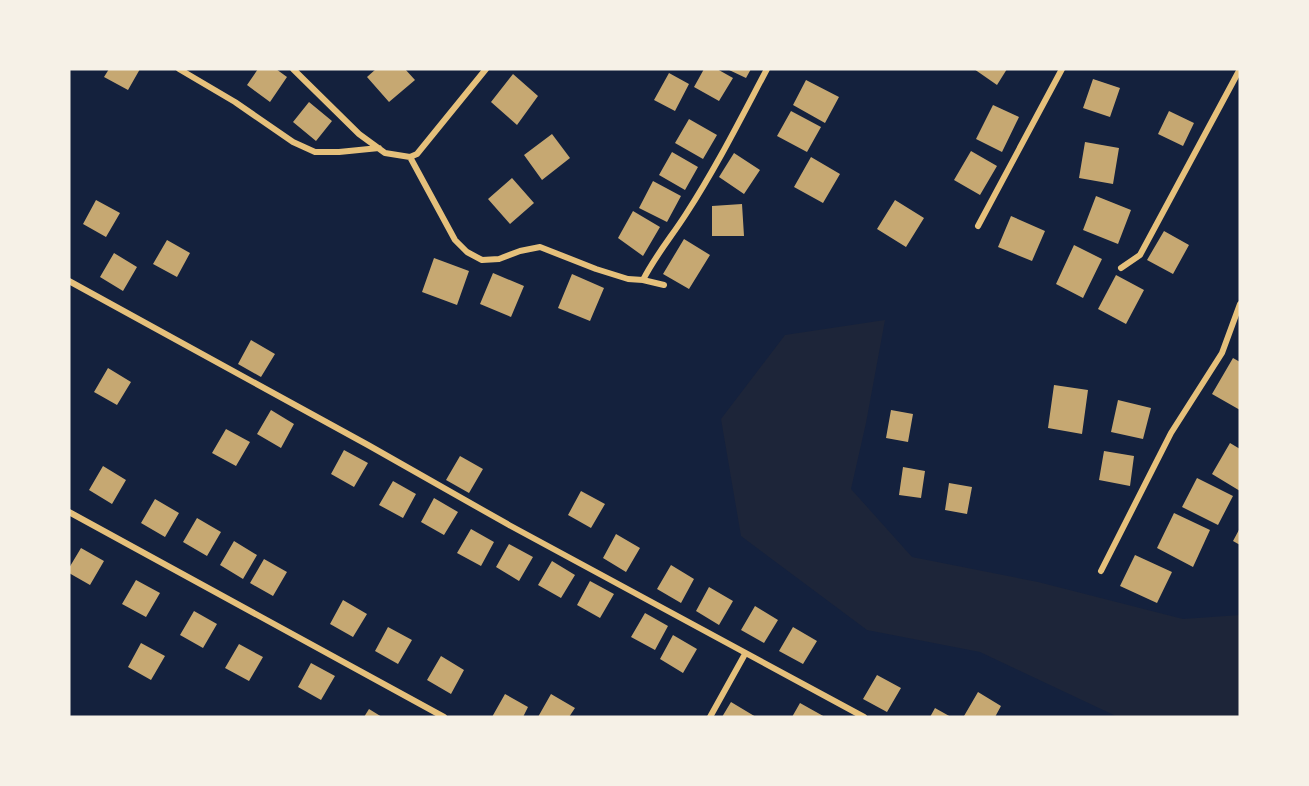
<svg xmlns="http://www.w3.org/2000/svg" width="1309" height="786" viewBox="0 0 1309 786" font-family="'PT Sans',sans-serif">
<rect width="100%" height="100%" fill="#14213d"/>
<path fill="#1d2539" d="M885 320 866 423 851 489 912 557 1038 582 1183 619 1240 615V717H1118L980 652 867 630 741 536 721 419 785 335Z"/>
<path fill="#c6a872" d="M109 69H140L128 90 104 77Z
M258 69H276L287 77 270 102 247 85Z
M376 69H405L415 80 389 102 367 77Z
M704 69H717L733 78 719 101 694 87Z
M727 69H751L746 78Z
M974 69H1007L997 85Z
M669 73 689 84 675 111 654 100Z
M513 74 538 96 517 125 491 102Z
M1093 79 1120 88 1110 117 1083 108Z
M806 80 839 97 825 123 793 105Z
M309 102 332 121 316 141 293 122Z
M993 105 1019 117 1002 152 976 139Z
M791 111 821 127 807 152 777 136Z
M1169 111 1194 123 1183 146 1158 134Z
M689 119 717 135 703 159 675 143Z
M552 134 570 158 542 180 524 155Z
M1085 142 1119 148 1113 184 1079 178Z
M971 151 997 166 980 195 954 180Z
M672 152 698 167 685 190 659 175Z
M734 153 760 170 744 194 719 177Z
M811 157 840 174 823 203 794 187Z
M512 178 534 203 510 224 488 199Z
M653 181 681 196 667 222 639 208Z
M1096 196 1131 210 1118 244 1083 230Z
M96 200 120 213 106 237 83 224Z
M895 200 924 218 906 247 877 229Z
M742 204 744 236H712V206Z
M633 211 660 227 643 256 618 238Z
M1011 216 1045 231 1032 261 998 247Z
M1164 231 1189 245 1173 274 1147 260Z
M684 239 710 255 689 289 663 274Z
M167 240 190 253 177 277 153 264Z
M1074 245 1102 259 1083 298 1056 284Z
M114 253 137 267 123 291 100 277Z
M434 258 469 271 457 305 422 292Z
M493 273 524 286 511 317 480 304Z
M572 274 604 288 590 321 558 308Z
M1116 275 1144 290 1126 324 1098 309Z
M251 340 275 354 261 377 238 364Z
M1233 358 1240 362V410L1212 394Z
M108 368 131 382 117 405 94 392Z
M1054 385 1088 390 1082 434 1048 428Z
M1118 400 1151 408 1143 439 1111 432Z
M271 410 294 424 281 448 257 434Z
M891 410 913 414 908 442 886 438Z
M226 429 250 442 236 466 212 453Z
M1230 443 1240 449V491L1212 474Z
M344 450 368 463 354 487 331 474Z
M1104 451 1134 456 1130 486 1099 480Z
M460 456 483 469 469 493 446 480Z
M103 466 126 480 112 504 89 490Z
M903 467 925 471 921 498 899 495Z
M1197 478 1233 496 1218 525 1182 507Z
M393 481 416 494 403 518 379 505Z
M949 483 972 487 967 514 945 510Z
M581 491 605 504 591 528 568 515Z
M434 498 458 512 444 535 421 522Z
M155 499 179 513 165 537 141 523Z
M1174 513 1210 530 1193 567 1157 548Z
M197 518 221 532 207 556 183 542Z
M1240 528V545L1233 541Z
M471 529 494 542 481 566 457 553Z
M616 534 640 548 626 572 603 558Z
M234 541 257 555 243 579 220 565Z
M509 544 533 557 519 581 496 567Z
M81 548 104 561 90 585 69 573V568Z
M1135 555 1172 572 1157 603 1120 586Z
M264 559 287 572 273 596 250 583Z
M552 561 575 575 561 598 538 585Z
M671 565 694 579 681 603 657 589Z
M136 580 160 593 146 617 122 604Z
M590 581 614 594 600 618 577 605Z
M709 587 733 601 719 625 696 611Z
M343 600 367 614 353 637 330 624Z
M755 606 778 620 764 643 741 630Z
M194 611 217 624 203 648 180 635Z
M645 613 668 626 655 650 631 637Z
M388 627 412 640 398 664 375 651Z
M793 627 817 641 803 664 779 651Z
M673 635 697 649 683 673 660 659Z
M141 643 165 656 151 680 128 667Z
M239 644 263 657 249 681 225 668Z
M441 656 464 670 451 694 427 680Z
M311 663 335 676 321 700 298 687Z
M877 675 901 688 887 712 863 699Z
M978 692 1001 706 995 717 964 716Z
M505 694 528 707 523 717H492Z
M551 694 575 708 569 717H538Z
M731 702 756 717H722Z
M800 703 825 717H792Z
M935 708 951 717H930Z
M369 709 382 717H364Z"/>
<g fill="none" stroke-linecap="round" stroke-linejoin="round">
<path stroke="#e5c07b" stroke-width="6" d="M179 69 235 102 293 142 315 152H339L379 148
M293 69 359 134 385 153 410 157 417 154 486 69
M410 157 455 240 467 252 482 260 499 259 520 251 540 247 596 269 628 279 643 280 664 285
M978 226 1062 69
M1121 268 1140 255 1240 69
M643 280C655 256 672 236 686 214 716 168 741 118 767 69
M69 281 368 445 509 525 864 717
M69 512 444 717
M1101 571 1171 433 1222 353 1240 304
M710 717 745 654"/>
</g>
<rect width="1309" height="786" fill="none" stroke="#f6f1e7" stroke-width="141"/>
</svg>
